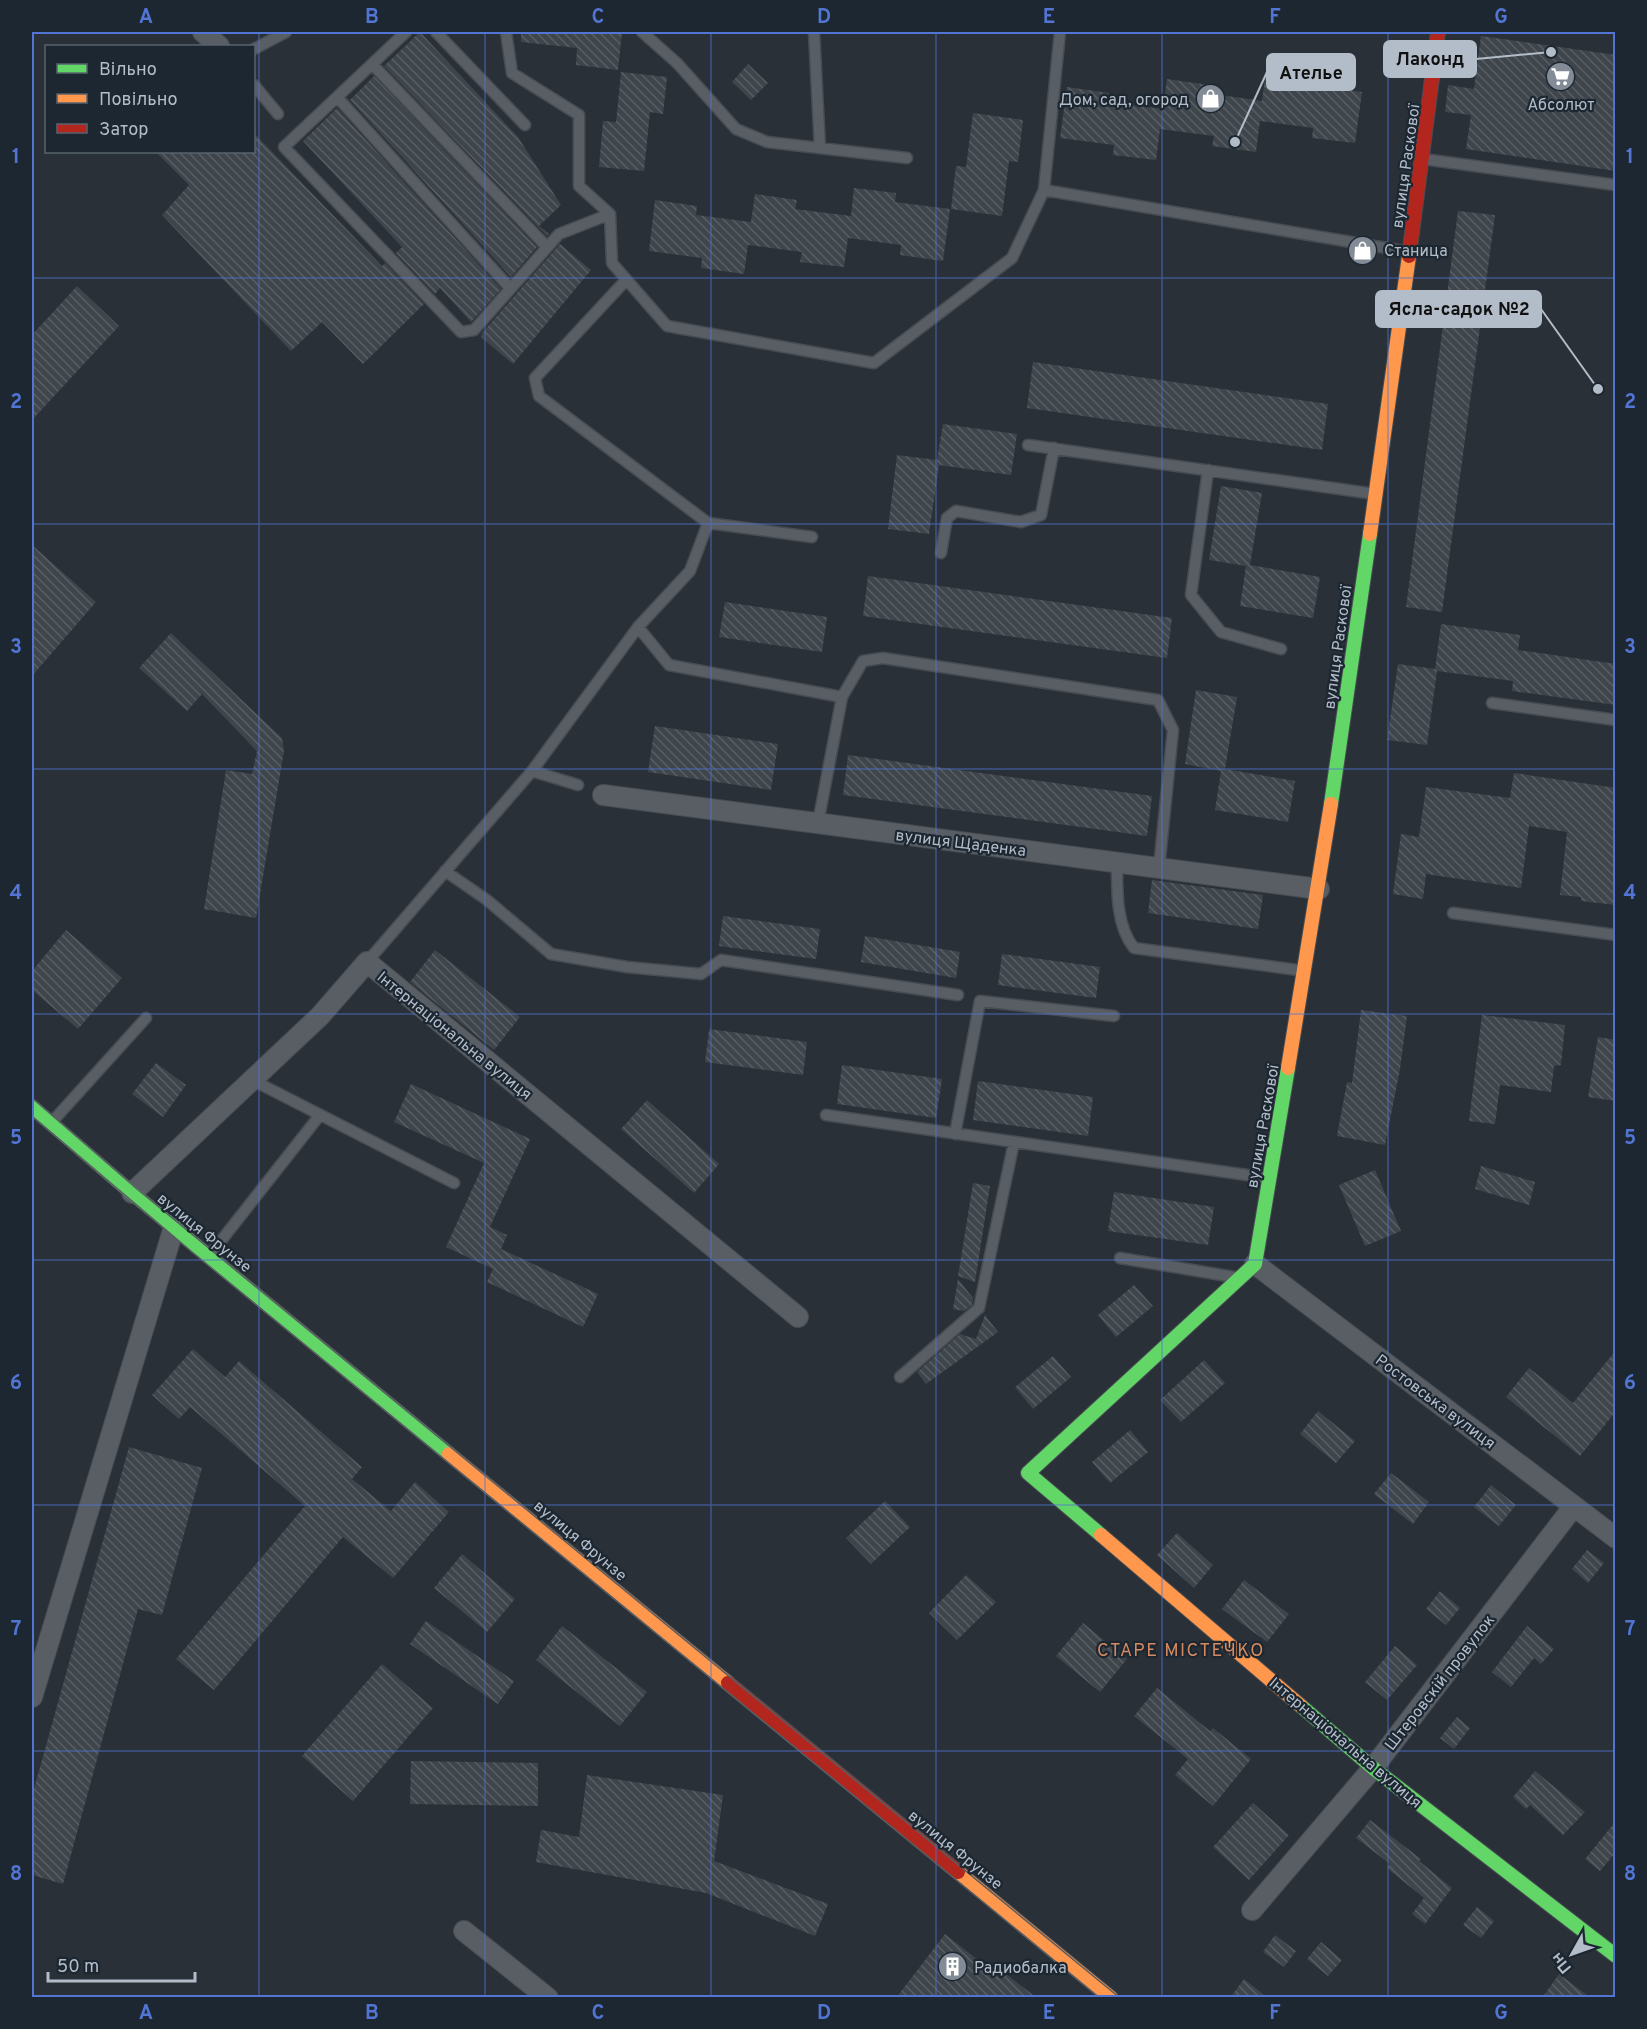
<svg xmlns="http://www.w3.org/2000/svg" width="1647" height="2029" viewBox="0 0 1647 2029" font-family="Overpass,sans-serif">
<defs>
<pattern id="building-back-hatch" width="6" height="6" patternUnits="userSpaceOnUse" patternTransform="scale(1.5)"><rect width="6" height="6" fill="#3e454b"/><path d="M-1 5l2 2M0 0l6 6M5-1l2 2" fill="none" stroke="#585e64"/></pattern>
</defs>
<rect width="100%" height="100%" fill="#293037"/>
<path fill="url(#building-back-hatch)" d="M420 32 518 137 561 205 539 226 549 234 547 236 384 66Z
M521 32H622L618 70 576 65 577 48 521 42Z
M1481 36 1616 55V171L1466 149 1471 115 1445 112 1448 85 1474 89Z
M748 64 768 83 751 100 732 82Z
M1266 70 1308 76 1307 85 1362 92 1355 143 1312 138 1313 128 1260 121 1256 152 1212 146 1214 136 1160 129 1156 160 1113 155 1114 145 1060 138 1067 87 1109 93 1107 102 1163 109 1167 79 1209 85 1207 93 1262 101Z
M621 72 667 77 663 114 650 112 644 171 599 167 603 121 616 122Z
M374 76 537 247 511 277 350 100Z
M337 108 501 289 471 322 440 288 435 294 396 253 402 247 303 141Z
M973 113 1023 120 1018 162 1009 161 1002 216 951 209 956 166 966 167Z
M254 133 382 266 385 263 424 304 363 364 322 322 291 351 162 215 189 185 156 152H254Z
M854 188 896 193 895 202 950 209 943 261 900 255 901 245 848 238 844 267 800 262 802 252 748 245 744 274 701 268 702 258 649 251 655 200 697 206 696 215 751 222 755 194 797 200 795 209 851 216Z
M1458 211 1495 215 1442 612 1406 607Z
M560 244 591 270 513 364 481 337 482 333Z
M77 286 119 326 32 420V335Z
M1033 362 1328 404 1322 450 1027 408Z
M943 424 1017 434 1011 475 939 465 929 534 888 529 897 455 937 460Z
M1221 486 1262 493 1250 565 1320 577 1313 618 1240 606 1246 566 1209 560Z
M32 545 96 602 32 676Z
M868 576 1172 618 1167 658 863 616Z
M725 602 827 617 822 652 719 637Z
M1441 624 1520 635 1518 650 1616 664V705L1512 691 1513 681 1437 671 1427 745 1387 740 1398 664 1435 669Z
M171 633 282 738 284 751 256 918 204 909 226 770 252 774 257 751 202 694 187 711 139 668Z
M1196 690 1237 697 1225 769 1295 781 1288 822 1215 810 1221 771 1185 764Z
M655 726 778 744 771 790 648 772Z
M848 755 1152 796 1147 836 843 795Z
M1514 773 1616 788V905L1581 901V897L1560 895 1567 832 1529 826 1521 888 1426 874 1423 899 1393 894 1401 834 1419 837 1426 787 1510 798Z
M1152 880 1263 895 1258 929 1148 913Z
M723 916 820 929 816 959 719 946Z
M66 930 122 978 78 1029 32 990V971Z
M865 936 960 952 956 978 861 962Z
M435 950 520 1017 494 1050 410 982Z
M1002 954 1100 967 1096 998 998 985Z
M1361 1010 1407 1016 1400 1069 1385 1145 1337 1136 1347 1082 1352 1083Z
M1482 1015 1565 1025 1561 1065 1554 1066 1551 1092 1500 1085 1495 1124 1469 1121Z
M709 1029 807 1042 803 1075 705 1062Z
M1598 1037 1616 1040V1101L1588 1097Z
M156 1063 186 1085 163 1117 132 1094Z
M842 1065 942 1079 936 1118 837 1104Z
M978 1081 1093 1097 1088 1136 973 1120Z
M411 1084 530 1139 490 1227 507 1235 501 1249 598 1294 583 1327 487 1282 493 1269 446 1247 484 1163 394 1122Z
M647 1100 719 1164 694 1193 621 1129Z
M1481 1166 1535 1182 1529 1205 1475 1189Z
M1375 1170 1401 1231 1365 1246 1339 1185Z
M973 1183 990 1186 975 1282 958 1276Z
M1114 1192 1214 1207 1208 1245 1108 1231Z
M958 1279 973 1298 972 1305 964 1311 953 1309Z
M1134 1285 1153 1306 1116 1337 1098 1315Z
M985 1315 998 1332 926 1384 917 1372 960 1334 976 1339Z
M193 1349 225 1377 239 1361 362 1467 352 1479 391 1511 415 1482 449 1512 393 1578 343 1537 214 1690 176 1659 305 1506 190 1407 179 1419 152 1395Z
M1616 1350V1411L1580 1456 1506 1397 1529 1368 1573 1403Z
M1053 1356 1071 1377 1033 1409 1015 1387Z
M1204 1360 1225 1383 1181 1422 1160 1400Z
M1318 1411 1355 1441 1336 1463 1300 1434Z
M1130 1430 1148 1452 1110 1483 1092 1462Z
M129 1447 202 1468 162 1615 138 1609 63 1884 32 1875V1796Z
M1391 1473 1429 1502 1413 1524 1374 1494Z
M1491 1485 1516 1505 1499 1526 1474 1507Z
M885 1501 910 1527 871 1564 846 1538Z
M1177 1533 1213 1565 1194 1588 1157 1555Z
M1587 1550 1604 1563 1588 1583 1572 1569Z
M462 1554 515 1599 487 1632 434 1588Z
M966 1575 996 1602 957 1640 929 1613Z
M1244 1580 1289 1614 1267 1642 1222 1609Z
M1440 1591 1460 1608 1446 1625 1426 1609Z
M426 1621 514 1681 498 1704 410 1644Z
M1083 1623 1127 1659 1100 1692 1056 1656Z
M562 1626 647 1692 620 1726 536 1660Z
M1527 1626 1554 1649 1541 1664 1534 1658 1511 1687 1492 1672Z
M1395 1646 1417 1665 1387 1700 1365 1682Z
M382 1664 433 1708 353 1801 302 1756Z
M1157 1688 1210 1731 1213 1728 1251 1759 1213 1806 1175 1775 1188 1759 1134 1716Z
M1457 1717 1470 1728 1454 1749 1440 1738Z
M411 1761 538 1763V1806L410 1804Z
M1535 1771 1585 1812 1563 1835 1530 1805 1526 1809 1513 1797Z
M587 1775 723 1795 714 1861 828 1904 815 1936 706 1893 536 1862 541 1830 579 1837Z
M1253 1803 1289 1835 1249 1880 1213 1847Z
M1370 1820 1421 1859 1419 1861 1452 1888 1425 1924 1412 1914 1424 1898 1387 1868 1390 1864 1356 1838Z
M1616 1821V1852L1600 1871 1585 1859Z
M1477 1907 1494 1921 1481 1938 1463 1925Z
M945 1934 1002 1979 1006 1974 1037 1998H896Z
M1275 1935 1296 1951 1284 1967 1263 1952Z
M1321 1942 1342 1960 1328 1976 1307 1959Z
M1559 1974 1591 1998H1542Z
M1244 1979 1268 1998H1230Z"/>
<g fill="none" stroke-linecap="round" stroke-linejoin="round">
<defs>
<path id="lane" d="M406 32 284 147 461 332 474 330 559 234 610 214
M436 32 525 125
M506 32 512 73 579 115V186L610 214 612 263 667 326 874 363 1012 258 1044 190 1060 32
M642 32 677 63 736 129 767 142 907 158
M814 32 820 148
M254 49 286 32
M372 64 547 247
M254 85 278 114
M337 97 510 288
M1423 159 1616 185
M1044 190 1410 252
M626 280 535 378 539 396 708 523 812 537
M1028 445 1375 494
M1208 470 1191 595 1221 632 1281 649
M941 553 947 518 956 511 1021 522 1041 515 1054 448
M638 627 669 665 842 697
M1492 703 1616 720
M532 771 578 785
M818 823 842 697 863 661 883 658 1158 700 1173 730 1159 868
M1117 863C1117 890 1116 926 1134 948L1305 971
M445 871 487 900 551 954 627 967 701 974 721 960 958 995
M1453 913 1616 935
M367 962 532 771 638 627 690 571 708 523
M252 1080 454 1183
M826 1115 1268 1178
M51 1123 146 1018
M955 1134 980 1001 1114 1016
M209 1256 320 1115
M1120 1258 1234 1277
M900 1377 979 1308 1014 1142"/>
<path id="street" d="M203 32 219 46
M603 795 1319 889
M132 1193 320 1016 367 962 798 1317
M1255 1264 1616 1538
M32 1697 174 1227
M1252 1910 1373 1768 1574 1506
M464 1931 548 1998"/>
<path id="fast" d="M1331 804 1370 534
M32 1107 132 1193 449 1454
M1101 1535 1028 1473 1255 1264 1288 1068
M1301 1706 1373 1768 1616 1956"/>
<path id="slow" d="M1370 534 1409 256
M1288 1068 1331 804
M449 1454 728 1683
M1101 1535 1301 1706
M958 1872 1111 1998"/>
<path id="jam" d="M1409 256 1438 32
M728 1683 958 1872"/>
</defs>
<use href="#lane" stroke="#474c52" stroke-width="13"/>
<use href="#street" stroke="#474c52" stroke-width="22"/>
<use href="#fast" stroke="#474c52" stroke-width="16"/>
<use href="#slow" stroke="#474c52" stroke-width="16"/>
<use href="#jam" stroke="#474c52" stroke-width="16"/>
<use href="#lane" stroke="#595e65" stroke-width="10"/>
<use href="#street" stroke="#595e65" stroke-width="20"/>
<use href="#fast" stroke="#63d668" stroke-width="14"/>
<use href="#slow" stroke="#ff974d" stroke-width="14"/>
<use href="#jam" stroke="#b3261e" stroke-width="14"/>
<path stroke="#585d62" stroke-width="1.5" d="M32 1098 137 1189 1120 1998
M32 1116 192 1252 1100 1998"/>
</g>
<path fill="none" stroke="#5275d3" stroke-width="1.5" stroke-opacity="0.55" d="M259 32V1998M485 32V1998M711 32V1998M936 32V1998M1162 32V1998M1388 32V1998M32 278H1616M32 524H1616M32 769H1616M32 1014H1616M32 1260H1616M32 1505H1616M32 1751H1616"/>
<defs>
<symbol id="supermarket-disc" viewBox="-11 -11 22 22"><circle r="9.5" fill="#838c96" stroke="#1c2732"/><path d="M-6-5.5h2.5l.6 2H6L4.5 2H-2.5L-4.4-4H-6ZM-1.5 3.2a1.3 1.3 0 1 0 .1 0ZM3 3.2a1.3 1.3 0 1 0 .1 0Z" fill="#fff"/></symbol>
<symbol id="shop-disc" viewBox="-11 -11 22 22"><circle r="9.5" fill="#838c96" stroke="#1c2732"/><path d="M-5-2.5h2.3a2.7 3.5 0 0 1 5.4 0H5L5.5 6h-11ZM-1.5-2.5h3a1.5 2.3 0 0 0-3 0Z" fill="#fff"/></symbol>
<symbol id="building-disc" viewBox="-11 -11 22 22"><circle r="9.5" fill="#838c96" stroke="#1c2732"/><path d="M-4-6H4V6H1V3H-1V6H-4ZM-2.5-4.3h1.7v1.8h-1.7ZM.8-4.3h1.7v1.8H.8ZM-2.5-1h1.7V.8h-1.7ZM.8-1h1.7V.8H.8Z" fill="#fff"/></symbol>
</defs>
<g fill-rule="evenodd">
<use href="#supermarket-disc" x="1544" y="60" width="33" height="33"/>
<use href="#shop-disc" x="1194" y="82" width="33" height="33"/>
<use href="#shop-disc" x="1346" y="234" width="33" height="33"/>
<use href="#building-disc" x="936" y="1950" width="33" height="33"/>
</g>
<g text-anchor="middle" stroke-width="4.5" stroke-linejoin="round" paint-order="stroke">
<g font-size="16" fill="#b3bdc9" stroke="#1c2732" text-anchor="start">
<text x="1189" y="105" text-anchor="end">Дом, сад, огород</text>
<text x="1561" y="110" text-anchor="middle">Абсолют</text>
<text x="1384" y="256">Станица</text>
<text x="974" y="1973">Радиобалка</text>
</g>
<g font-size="16" fill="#b3bdc9" stroke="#1c2732">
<text transform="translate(1405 166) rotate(-82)" y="6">вулиця Раскової</text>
<text transform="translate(1337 647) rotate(-82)" y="6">вулиця Раскової</text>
<text transform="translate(961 842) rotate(7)" y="6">вулиця Щаденка</text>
<text transform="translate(455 1035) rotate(39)" y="6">Інтернаціональна вулиця</text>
<text transform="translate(1262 1126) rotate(-80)" y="6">вулиця Раскової</text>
<text transform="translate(205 1232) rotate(39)" y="6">вулиця Фрунзе</text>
<text transform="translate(1436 1401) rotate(37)" y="6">Ростовська вулиця</text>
<text transform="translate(581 1540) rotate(40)" y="6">вулиця Фрунзе</text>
<text transform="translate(1439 1682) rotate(-52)" y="6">Штеровскій провулок</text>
<text transform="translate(1346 1742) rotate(40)" y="6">Інтернаціональна вулиця</text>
<text transform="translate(956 1849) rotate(39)" y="6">вулиця Фрунзе</text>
</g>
<g font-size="18" letter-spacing="1.5" fill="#d68a60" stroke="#1c2732">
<text x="1181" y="1656">СТАРЕ МІСТЕЧКО</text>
</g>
</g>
<path fill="none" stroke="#b3bdc9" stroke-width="2" d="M1551 52L1476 59M1235 142L1267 72M1598 389L1541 309"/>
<g fill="#b3bdc9" stroke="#1c2732" stroke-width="2">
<circle cx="1551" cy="52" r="6"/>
<circle cx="1235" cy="142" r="6"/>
<circle cx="1598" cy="389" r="6"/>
</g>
<g fill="#b3bdc9" stroke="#b3bdc9" stroke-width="2">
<rect x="1384" y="41" width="92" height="36" rx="6"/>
<rect x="1267" y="54" width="88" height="36" rx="6"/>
<rect x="1376" y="291" width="165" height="36" rx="6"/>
</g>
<g font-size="18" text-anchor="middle" font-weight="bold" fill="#111">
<text x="1430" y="65">Лаконд</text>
<text x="1311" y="79">Ателье</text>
<text x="1459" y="315">Ясла-садок №2</text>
</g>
<rect width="1647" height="2029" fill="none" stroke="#1c2732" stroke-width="66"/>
<rect x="45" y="45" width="210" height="108" fill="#1c2732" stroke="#58636e" stroke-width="1.5"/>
<rect x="57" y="64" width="30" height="9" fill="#63d668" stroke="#58636e" stroke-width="1.5"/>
<text x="99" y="75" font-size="18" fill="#b3bdc9">Вільно</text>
<rect x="57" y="94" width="30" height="9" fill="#ff974d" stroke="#58636e" stroke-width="1.5"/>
<text x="99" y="105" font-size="18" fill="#b3bdc9">Повільно</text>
<rect x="57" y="124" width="30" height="9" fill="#b3261e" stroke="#58636e" stroke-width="1.5"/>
<text x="99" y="135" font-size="18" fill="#b3bdc9">Затор</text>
<g transform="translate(1572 1954) rotate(230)" stroke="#1c2732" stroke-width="4.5" paint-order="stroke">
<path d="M0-4.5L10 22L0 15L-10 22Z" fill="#b3bdc9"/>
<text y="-9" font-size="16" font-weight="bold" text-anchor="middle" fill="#b3bdc9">Пн</text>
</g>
<path d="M48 1972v9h147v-9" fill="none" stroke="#b3bdc9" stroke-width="3"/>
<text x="57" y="1972" font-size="18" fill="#b3bdc9" stroke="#1c2732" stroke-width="4.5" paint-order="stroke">50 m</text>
<rect x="33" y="33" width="1581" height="1963" fill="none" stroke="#5275d3" stroke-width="2"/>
<g font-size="20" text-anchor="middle" font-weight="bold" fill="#5275d3">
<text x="146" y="23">A</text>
<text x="372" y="23">B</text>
<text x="598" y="23">C</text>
<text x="824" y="23">D</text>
<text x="1049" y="23">E</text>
<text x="1275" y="23">F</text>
<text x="1501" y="23">G</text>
<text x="16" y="163">1</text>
<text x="1630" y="163">1</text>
<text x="16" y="408">2</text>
<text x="1630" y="408">2</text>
<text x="16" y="653">3</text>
<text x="1630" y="653">3</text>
<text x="16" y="899">4</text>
<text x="1630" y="899">4</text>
<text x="16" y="1144">5</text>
<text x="1630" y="1144">5</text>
<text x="16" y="1389">6</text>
<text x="1630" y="1389">6</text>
<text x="16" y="1635">7</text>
<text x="1630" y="1635">7</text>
<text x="16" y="1880">8</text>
<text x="1630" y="1880">8</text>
<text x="146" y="2019">A</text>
<text x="372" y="2019">B</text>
<text x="598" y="2019">C</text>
<text x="824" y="2019">D</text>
<text x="1049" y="2019">E</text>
<text x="1275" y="2019">F</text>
<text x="1501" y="2019">G</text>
</g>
</svg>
